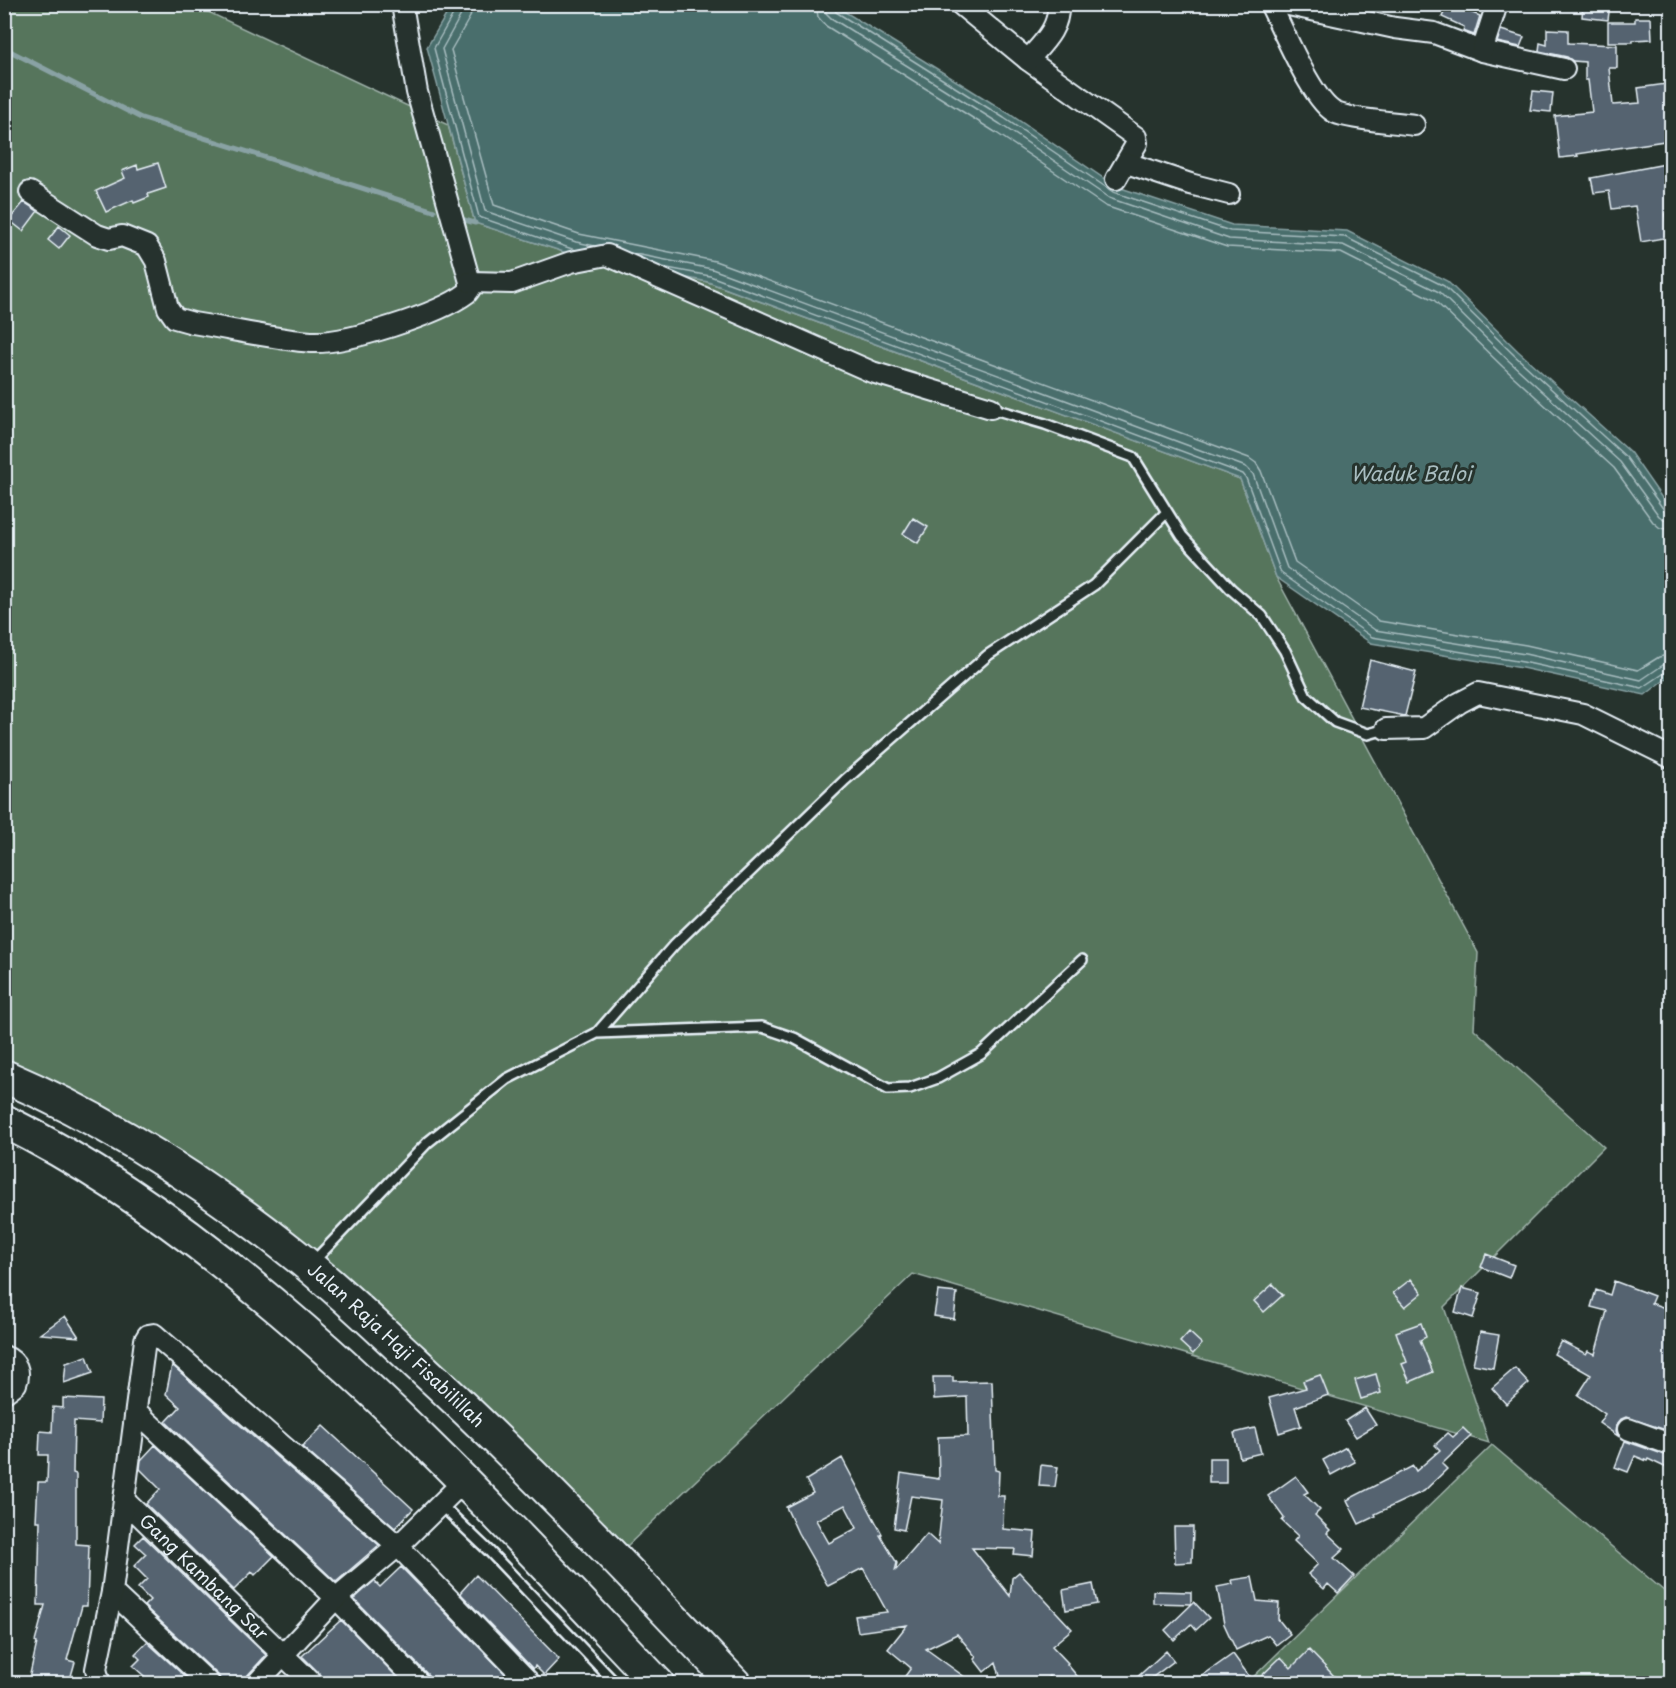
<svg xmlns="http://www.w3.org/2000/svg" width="1676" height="1688" viewBox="0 0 1676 1688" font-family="'Playpen Sans',sans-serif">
<rect width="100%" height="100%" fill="#26332d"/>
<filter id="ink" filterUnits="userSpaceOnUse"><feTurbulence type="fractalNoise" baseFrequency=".0167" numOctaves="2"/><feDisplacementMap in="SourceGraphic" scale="12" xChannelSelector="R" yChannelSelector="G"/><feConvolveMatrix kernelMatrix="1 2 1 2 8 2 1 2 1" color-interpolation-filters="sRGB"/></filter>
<g filter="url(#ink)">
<path fill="#56745c" stroke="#9fb2aa" stroke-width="1.5" d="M4 5H209L206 11 448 125 475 223 573 255 708 282 1240 479 1276 577 1478 953 1474 1029 1604 1147 1444 1307 1489 1443 913 1274 606 1566 353 1320 179 1179 5 1067Z
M1492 1445 1671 1597V1683L1246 1684Z"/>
<path fill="#496e6c" stroke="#89a2a4" stroke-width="1.5" d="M452 5H834L1008 113 1115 186 1232 225 1347 231 1447 281 1518 351 1630 452 1671 511V675L1645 695 1522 668 1371 643 1276 577 1240 479 708 282 573 255 475 223 427 47Z"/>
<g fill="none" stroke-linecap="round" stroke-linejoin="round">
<path stroke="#a8bdc0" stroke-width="1.5" d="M456 4V9L434 48 479 217 575 250
M464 4 462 13 442 49 485 211 576 242 595 246
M473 4 470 17 451 50 494 205 579 234 715 261 1249 458 1256 463 1261 471 1295 562 1379 621 1526 645 1638 670 1659 657 1672 654
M816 4 818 17 826 26 995 132 1105 206 1227 247 1341 253 1434 300 1503 367 1614 468 1653 522 1660 528 1672 530
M825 4 826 13 831 18 1000 124 1109 198 1229 239 1343 245 1439 292 1509 361 1620 462 1659 516 1665 520 1672 521
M832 4 836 12 1004 118 1113 192 1230 231 1345 237 1444 286 1514 355 1626 457 1664 510 1672 513
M630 253 712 269 1246 467 1253 474 1287 568 1375 630 1525 654 1641 680 1663 665 1672 663
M662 267 710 276 1243 474 1246 478 1281 573 1372 637 1523 662 1642 688 1666 672 1672 671"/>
<path stroke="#89a2a4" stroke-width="5" d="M4 48 141 118 434 211
M461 219 475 223"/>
</g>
<path fill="#546470" stroke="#e8f1f8" stroke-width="1.5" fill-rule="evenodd" d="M1448 4H1460L1471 10 1470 12 1480 16 1474 35 1463 31 1464 27 1442 17Z
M1583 4H1610L1608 20 1582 17Z
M1635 18H1651L1652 39 1633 40V42H1608V22H1635Z
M1547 29 1568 30V43L1617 45V68H1609L1613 105 1640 103 1638 88 1666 84 1671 122V140L1577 154 1578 156 1560 158 1555 116 1592 112 1588 80H1585V62L1573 61 1567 57 1539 51 1540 43 1547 45Z
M1501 30 1524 37 1520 47 1497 42Z
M1533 91 1553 93 1551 112 1530 110Z
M158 163 166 188 148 194 149 197 134 203 133 200 106 212 96 191 125 178 122 171 137 165 138 169Z
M1671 163V180L1666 181 1671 209V212L1665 214 1669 237 1641 242 1635 206 1612 209 1609 191 1594 193 1591 178Z
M24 202 38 211 23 231 9 220Z
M59 226 70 235 59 249 48 240Z
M913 518 928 527 918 543 903 534Z
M1370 660 1416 672 1405 716 1359 707Z
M1486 1254 1514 1265 1509 1278 1481 1267Z
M1411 1279 1422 1293 1405 1307 1393 1293Z
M1614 1281 1654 1296 1651 1303 1671 1310V1419L1666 1430 1626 1417 1621 1419 1617 1424 1616 1431 1618 1436 1599 1423 1605 1414 1578 1395 1591 1375 1554 1354 1561 1341 1586 1354 1588 1351 1595 1354 1607 1311 1591 1307 1596 1290 1610 1295Z
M1273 1284 1283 1295 1264 1312 1254 1301Z
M1462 1288 1481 1293 1473 1318 1455 1312Z
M938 1291 957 1293 954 1319 934 1316Z
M65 1316 79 1337 40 1334Z
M1421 1323 1426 1337 1420 1340 1433 1372 1410 1382 1402 1364 1407 1362 1396 1332Z
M1189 1332 1202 1344 1193 1354 1180 1342Z
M1480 1332 1499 1335 1493 1368 1473 1364Z
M87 1356 93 1373 64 1383 66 1363Z
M172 1365 249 1433 379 1545 336 1582 166 1422 180 1407 166 1394Z
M1515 1368 1529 1383 1506 1404 1492 1388Z
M1376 1374 1381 1393 1361 1399 1355 1380Z
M1320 1375 1328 1395 1295 1407 1301 1426 1279 1433 1269 1398 1306 1388 1303 1381Z
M933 1377H953V1382L992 1381 995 1470 999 1471 998 1496H1004L1003 1529 1035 1532 1033 1556 1014 1554 1015 1549 972 1548 1010 1596 1012 1578 1019 1572 1072 1629 1052 1646 1068 1663 1067 1664 1083 1683H1055L1049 1676 1041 1683H1002L996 1662 984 1672 974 1659 976 1657 957 1634 926 1649 973 1683H900L911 1668 888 1649 907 1625 858 1632 855 1616 887 1612 863 1568 828 1586 798 1533 786 1507 813 1493 806 1480 842 1458 882 1534 880 1535 897 1563 895 1571 927 1534 938 1544 943 1500 911 1496 904 1530 894 1528 901 1473 939 1479 938 1437 968 1436 967 1397 934 1399ZM845 1505 857 1528 829 1543 816 1520Z
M63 1398 101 1400 100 1423 74 1421 73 1473 76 1474V1544L89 1545 87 1606H82L67 1660 75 1662 69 1683H28L37 1643 35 1642 45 1605H38L40 1521H36L38 1482H47L48 1455H39L40 1431 52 1432 53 1407 63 1408Z
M1365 1408 1376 1425 1356 1437 1345 1421Z
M323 1426 413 1509 395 1528 302 1447Z
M1255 1428 1261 1453 1240 1458 1234 1433Z
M1463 1428 1471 1436 1442 1464 1447 1469 1424 1491 1375 1514 1376 1516 1359 1524 1347 1500 1413 1466 1416 1471 1440 1450 1435 1445 1448 1433 1453 1437Z
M1625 1441 1671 1457V1470L1648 1459 1647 1461 1635 1456 1628 1472 1615 1467Z
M155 1445 274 1556 255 1575 252 1572 234 1590 146 1504 160 1489 140 1469 141 1460Z
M1346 1447 1355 1462 1331 1475 1323 1460Z
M1209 1458H1226V1483H1209Z
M1041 1465 1058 1467 1055 1487 1039 1486Z
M1296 1476 1308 1492 1304 1494 1320 1510 1315 1515 1330 1530 1327 1533 1344 1549 1334 1558 1354 1576 1338 1593 1328 1584 1324 1589 1308 1574 1318 1564 1294 1541 1298 1536 1282 1521 1284 1518 1268 1496Z
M1174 1527H1193L1192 1562 1175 1563Z
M143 1536 266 1655 247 1676 244 1683H222L218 1675 144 1606 150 1600 138 1588 147 1579 134 1566 146 1554 135 1544Z
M401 1567 514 1683H432L429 1676 354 1599 374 1581 380 1587Z
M476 1575 559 1659 544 1675 535 1666 533 1669 460 1593Z
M1252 1577 1257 1601 1279 1603 1278 1619 1290 1634 1276 1645 1268 1635 1236 1650 1224 1624 1217 1587 1233 1584 1232 1580Z
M1093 1584 1097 1604 1066 1610 1063 1590Z
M1153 1591 1191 1592V1604L1153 1603Z
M1194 1602 1209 1618 1196 1630 1191 1624 1174 1640 1165 1630Z
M341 1620 403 1683H325L321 1675 302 1656Z
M147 1642 192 1683H152L133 1666 140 1659 135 1654Z
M1309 1650 1335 1677 1329 1683H1192L1233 1654 1254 1683 1281 1657 1291 1668Z
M1166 1651 1174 1661 1145 1683H1135L1133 1681Z"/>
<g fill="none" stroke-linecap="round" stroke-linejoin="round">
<defs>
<path id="lane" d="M991 408 1045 424 1133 457 1182 536 1231 589 1262 616 1285 651 1306 696 1335 722 1368 734 1386 729
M597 1033 762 1027 794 1038 888 1089 910 1088 938 1078 981 1054 1082 960
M313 1262 428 1142 507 1079 597 1033 674 945 845 780 988 655 1094 585 1167 512
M440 1504 489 1551 616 1684"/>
<g id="street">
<path d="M960 4 1028 60 1136 137 1137 143 1116 179"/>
<path d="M1270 4C1283 29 1313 103 1336 113 1353 120 1394 122 1414 125"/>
<path d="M1284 4 1395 28 1434 33 1482 51 1564 69"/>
<path d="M1482 51 1497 4"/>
<path d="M1028 60C1043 43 1060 28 1058 4"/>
<path d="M1127 163 1190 184 1229 194"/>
<path d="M30 192 97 235 109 239 122 236 147 246 156 261 168 308 175 318 193 323C231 329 273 339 311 342 347 344 439 314 467 293L470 289V282L417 92 402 4"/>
<path d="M470 282 512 283 571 262 607 255 872 372 991 408"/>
<path d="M1386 729 1424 728 1459 703 1478 693 1583 714 1672 758"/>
<path d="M4 1356C17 1361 21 1372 16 1384L4 1393"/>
<path d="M136 1411 336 1598 420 1684"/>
<path d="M1628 1429 1672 1445"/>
<path id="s1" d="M124 1500 313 1684"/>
<path d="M112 1592 210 1684"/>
<path d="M100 1684 96 1669 112 1592 145 1340 148 1335 154 1334 398 1546 531 1684"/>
<path d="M256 1684 336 1598 398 1546 465 1480"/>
</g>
<g id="primary">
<path id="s2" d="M4 1076C109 1121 205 1183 294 1254 336 1287 374 1324 413 1360 525 1463 630 1573 735 1684"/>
<path d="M4 1121C97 1167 181 1227 260 1293 404 1411 530 1549 658 1684"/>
</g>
</defs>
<use href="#lane" stroke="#e8f1f8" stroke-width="14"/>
<use href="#street" stroke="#e8f1f8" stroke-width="24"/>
<use href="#primary" stroke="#e8f1f8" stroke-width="36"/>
<use href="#lane" stroke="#26332d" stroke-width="9"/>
<use href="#street" stroke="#26332d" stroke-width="20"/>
<use href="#primary" stroke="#26332d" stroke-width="32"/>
</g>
</g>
<g text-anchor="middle" stroke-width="6" stroke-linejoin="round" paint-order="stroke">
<g font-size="18" fill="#e8f1f8" stroke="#26332d">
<text dy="6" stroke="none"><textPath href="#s2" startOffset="478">Jalan Raja Haji Fisabilillah</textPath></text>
<text dy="6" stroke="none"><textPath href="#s1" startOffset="111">Gang Kambang Sar</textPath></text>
</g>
<g font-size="20" font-style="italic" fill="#a8bdc0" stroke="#26332d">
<text x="1411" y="481">Waduk Baloi</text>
</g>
</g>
<rect width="1676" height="1688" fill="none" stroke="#26332d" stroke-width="24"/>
<rect x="12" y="12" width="1652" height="1664" fill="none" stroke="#e8f1f8" stroke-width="2" filter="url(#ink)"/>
</svg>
